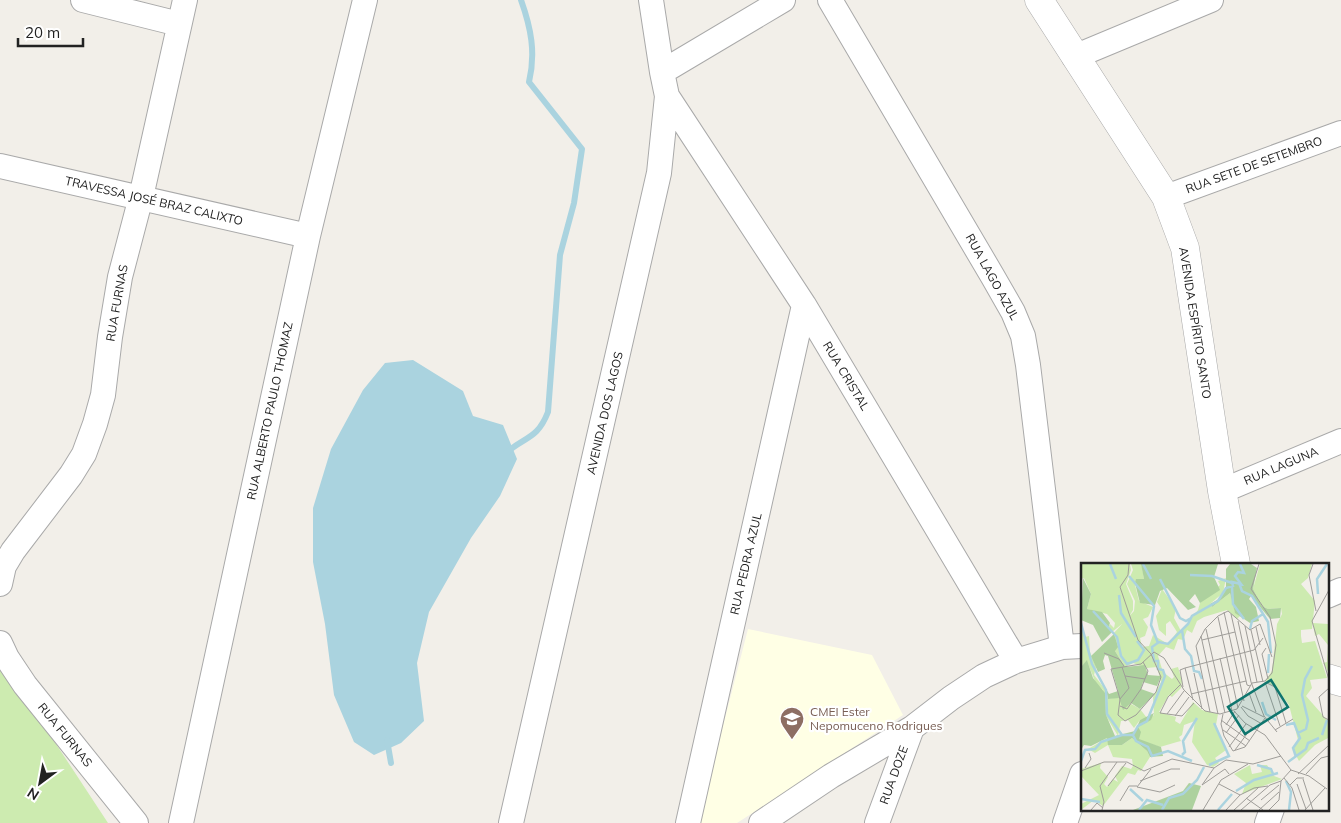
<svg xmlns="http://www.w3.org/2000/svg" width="1341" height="823" viewBox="0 0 1341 823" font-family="Mulish,sans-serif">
<rect width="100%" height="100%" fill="#f2efe9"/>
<path fill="#ffffe5" d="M748 629 872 655 903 715 737 823H699L700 815Z"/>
<path fill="#cdebb0" d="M0 640 33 709 108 823H0Z"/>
<path fill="#aad3df" d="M413 360 463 391 473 416 503 425 517 459 500 496 471 538 429 612 417 663 424 721 401 743 374 755 354 742 334 695 325 624 313 562V508L331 449 363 390 385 363Z"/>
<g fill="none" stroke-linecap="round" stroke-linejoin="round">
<path stroke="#aad3df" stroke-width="6" d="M506 453C525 436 537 440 548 412L560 255 574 203 582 149 529 82C536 53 531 28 521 0
M387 740 391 763"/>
<defs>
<path id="minor" d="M83 0 179 24
M830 0 993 277 1013 312 1023 336 1028 365 1062 647
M1074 57 1211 0
M662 72 783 0
M667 96 804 305 1016 661
M0 166 308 236
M1166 197 1341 133
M1222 491 1341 441
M0 584 4 566 13 551 71 475 84 454 95 424 103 395 110 337 120 277 141 197 185 0
M1327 596 1341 590
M0 643 7 658 25 685 136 823
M181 823 308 236 365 0
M511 823 659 173 667 96 662 72 651 0
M688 823 804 305
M761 823 831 776 912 728 951 698 984 676 1016 661 1062 647 1082 646
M877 823 912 728
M1065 823 1082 774
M1267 823 1272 809"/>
<path id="tertiary" d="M1039 0 1166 197 1185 248 1222 491 1236 564
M1327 678 1341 682"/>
</defs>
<use href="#minor" stroke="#a9a9a9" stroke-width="26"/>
<use href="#tertiary" stroke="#a9a9a9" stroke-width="29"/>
<use href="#minor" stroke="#fff" stroke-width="24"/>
<use href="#tertiary" stroke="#fff" stroke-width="28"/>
</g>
<defs>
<symbol id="school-pin" viewBox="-11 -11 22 30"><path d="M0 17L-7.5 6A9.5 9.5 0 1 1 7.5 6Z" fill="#8d6e63" stroke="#fff"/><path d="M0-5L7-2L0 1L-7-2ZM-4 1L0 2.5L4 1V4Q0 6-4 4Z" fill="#fff"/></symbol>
</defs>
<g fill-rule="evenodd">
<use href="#school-pin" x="778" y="705" width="28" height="38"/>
</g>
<g text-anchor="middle" stroke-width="4.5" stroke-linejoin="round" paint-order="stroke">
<g font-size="12" fill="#222" stroke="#fff">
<text transform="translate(1254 165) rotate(-20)" y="4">RUA SETE DE SETEMBRO</text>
<text transform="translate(154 201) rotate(13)" y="4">TRAVESSA JOSÉ BRAZ CALIXTO</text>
<text transform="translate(992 277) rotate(61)" y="4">RUA LAGO AZUL</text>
<text transform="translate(117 303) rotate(-80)" y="4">RUA FURNAS</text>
<text transform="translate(1195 323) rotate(81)" y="4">AVENIDA ESPÍRITO SANTO</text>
<text transform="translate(846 376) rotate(59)" y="4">RUA CRISTAL</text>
<text transform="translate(270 411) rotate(-78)" y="4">RUA ALBERTO PAULO THOMAZ</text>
<text transform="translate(605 413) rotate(-77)" y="4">AVENIDA DOS LAGOS</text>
<text transform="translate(1281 466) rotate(-23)" y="4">RUA LAGUNA</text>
<text transform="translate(746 564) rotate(-77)" y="4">RUA PEDRA AZUL</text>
<text transform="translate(65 735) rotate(51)" y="4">RUA FURNAS</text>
<text transform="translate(894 775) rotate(-70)" y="4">RUA DOZE</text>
</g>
<g font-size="12" fill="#785e54" stroke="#fff" text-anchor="start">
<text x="810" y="716">CMEI Ester<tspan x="810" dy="14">Nepomuceno Rodrigues</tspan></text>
</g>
</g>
<g transform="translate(1081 563)">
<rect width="248" height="248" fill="#f2efe9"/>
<path d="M0 1H49L50 7 45 21 52 38V47L46 57 31 69 27 64 29 61 33 65 34 60 26 51 6 46 10 31 3 15 0 16ZM50 1H60L61 4 63 16H58L54 22 58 38 72 44 67 54 62 56 67 64 64 73 59 75 61 84 68 83 72 72 87 81 96 69 89 58 85 61V73L78 67 75 53 80 45 76 39 81 26 95 45 93 55 100 68 117 47 119 40 139 22 137 18 145 15 142 30 129 41 131 44 149 30 154 49 159 53 156 56 146 47 123 54 116 58 111 70 106 67 102 77 97 76 93 87 85 84 77 93 82 109 91 116 93 114 90 106 97 104 101 118 100 125 91 134 88 132 78 149 95 154 94 158 99 161 112 139 121 147 137 151 135 162 145 187 134 195 138 200 132 204 126 202 111 179 114 158 103 162 101 172 98 174 100 178 96 179 79 184 58 177 57 163 73 152 72 134 80 119 76 104 66 105 52 100 44 104 34 88 32 71 53 48 54 38 46 21 52 7ZM179 1H231L227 15 220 21 234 38 231 66 220 67V73L221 80 234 78 246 115 229 117 231 125 225 133 247 158V175L234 182 218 198 212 187 217 177 208 142 195 124 184 118 191 108 196 61 201 51 200 45 187 46 181 43 172 26ZM0 57 4 74 8 73 9 89 15 104 13 112 24 126 27 136 38 134 59 146 66 155 59 157 53 165 47 157 40 158 37 173 25 153 22 127 15 121 6 98 0 104ZM232 60 247 61 248 110 242 100 246 99 247 82 238 71 234 73ZM26 175 30 181 41 182 51 175 66 188 69 194 60 208 57 207 54 212 47 210 22 243 13 237 0 247V241L18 232 0 213V206L20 200 19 205 27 214 23 221 26 224 32 216 37 219 34 213 41 203 50 206 52 203 51 196 32 194 27 182 14 190 7 186ZM169 202 171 211 181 209 179 202H186L193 213 201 216 161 231 165 220 153 211Z" fill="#cdebb0"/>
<path d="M60 1H137L133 14 139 27 119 40 114 31 108 38 115 44 107 47 86 25 79 28 74 42 59 40 54 20 55 16H63ZM149 1H170L176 5 172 26 181 43 187 46 200 45 199 55 189 56 170 33 168 36 175 44 178 58 169 60 154 50 149 30 131 44 129 41 138 36 145 25V6ZM2 15 10 31 6 46 21 49 29 60 27 65 31 69 21 79 12 62 0 57ZM33 71 37 84 34 88 44 104 64 102 67 112 80 113 76 123 62 119 60 126 74 131 59 146 50 140 42 147 38 135 27 136 25 126 28 131 37 128 27 93 24 92 22 98 24 106 17 109 10 93ZM6 97 12 115 24 130 25 152 34 173 54 168 59 157 73 150 70 157 57 164 60 169 58 176 80 184 82 193 69 194 66 188 51 175 41 182H27L26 175 10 183 3 182 0 187V104ZM108 220 120 223 111 247H52L102 228Z" fill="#add19e"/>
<path fill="none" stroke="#aad3df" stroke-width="2.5" d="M29 1 35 16M62 1 70 16M109 12 131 13 151 20M48 13 73 43 70 62 77 80M79 16 99 55 105 58 110 55M158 20 161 28 171 33 187 59 190 90M151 24 152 41 163 56M237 31 236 16 246 1M38 32 40 50 55 74M12 48 36 74 40 93 46 101 57 97 63 87 56 78M0 60 11 101 25 127 26 151 41 172M169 66 171 58 182 51M101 67 104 86 110 93 113 108 118 109 121 116M187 110 188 91M181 139 185 151 195 157M205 162 213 160 219 175 212 185 215 194M217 170 225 166 227 157 221 132 224 116 231 103M52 172 55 178 67 184 71 193 87 188 111 198M241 172 246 157M101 192 104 189 102 178 116 155M0 198 4 187 14 186 20 179 41 172H52L57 163 66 158 84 113 82 107 77 106V98H73L71 84 78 79 87 81 107 61 111 53 137 38 145 25 152 23 151 19 160 21 154 13 157 9 163 10 159 1M207 199 225 186 227 180 238 175M128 202 148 193 133 160M176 202 190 206 192 211M205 218 210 229 208 247M49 226 62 238M155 228 173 217 197 210M0 236 19 239M58 247 66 237 82 242M81 247 88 235 102 231 116 217 123 204M137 247 151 231"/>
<path fill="none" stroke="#9f9d99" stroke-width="1" d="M48 1 47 12 39 24 57 77 70 91M232 1 228 12 235 48M248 27 231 58 248 117M143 49 163 138M150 51 166 122 169 123M137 54 157 145M157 58 170 119 183 153 196 169M164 63 176 119M175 64 179 82M125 66 144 150M170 67 182 119M120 73 137 151M121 77 154 69M185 85 181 91 187 116M23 90 38 96 43 103M139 95 151 148M41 104 48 125 39 136 37 152 44 158 55 152 75 129 80 114 70 91M104 105 173 87 182 75M113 110 121 146M44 113 64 116M184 119 194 124 205 160M184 119 199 163M171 120 184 118 191 110 195 82 189 54 170 26 178 1M99 122 87 134 79 150 101 153 113 140M102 124 99 107 104 105 112 137M248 125 238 134 242 154 248 157M168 130 175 149M110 131 165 118M39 136 30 106 60 101 73 89 83 95 103 127 124 148 139 151 156 146 171 120M39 143 46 146 60 126 67 108 62 99M161 143 183 154M160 144 167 153 181 161M153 148 164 160 184 172 210 207M129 149 115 83 124 66 137 53 147 48 169 67 179 61 191 94M86 151 103 128M142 151 140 161 143 173 152 188 164 184 184 155M94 153 108 134M140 157 169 178M145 162 154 148M142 167 165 183M194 167 212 156M145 170 158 152M148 184 165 161M154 187 171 164M4 205 10 196 8 190M133 205 121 222 144 206 148 211M70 206 56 224 79 229 94 222M210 207 228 213 246 226M0 208 23 199H46L63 208 91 196 133 205 145 197 172 201 200 193M217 211 248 182M225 211 240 195 248 193M203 215 211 225 218 247M222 216 232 247M59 218 90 206H99M138 221 159 232M216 221 225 246M209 222 216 215H223M27 223 45 200M165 235 182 247M180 237 198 222M39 238 48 223H56M10 247 16 240 22 245M21 247 23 239 19 223 36 199M122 247 140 217 167 201M145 247 159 232 173 225 187 223M153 247 178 224M160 247 189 222 200 218 210 207M178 247 198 229M188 247 198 237 200 218M224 247 244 225"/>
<path fill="#0f766e" fill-opacity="0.15" stroke="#0f766e" stroke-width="2.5" d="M190 117 207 144 164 171 147 144Z"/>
<rect width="248" height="248" fill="none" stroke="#222" stroke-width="2.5"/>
</g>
<g transform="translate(40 783) rotate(212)" stroke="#ffffff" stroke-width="4" paint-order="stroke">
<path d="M0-4L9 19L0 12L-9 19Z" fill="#222222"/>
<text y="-8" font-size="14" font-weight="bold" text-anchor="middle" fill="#222222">N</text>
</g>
<path d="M18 38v8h65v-8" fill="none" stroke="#222222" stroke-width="2.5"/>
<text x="25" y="38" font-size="15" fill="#222222" stroke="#ffffff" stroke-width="4" paint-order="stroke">20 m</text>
</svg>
